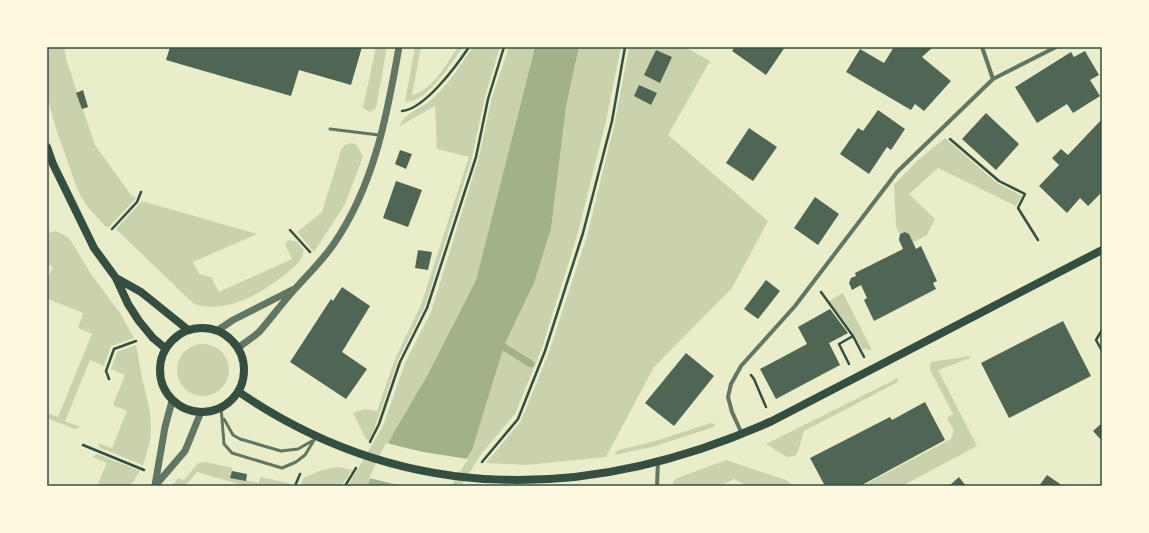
<svg xmlns="http://www.w3.org/2000/svg" width="1149" height="533" viewBox="0 0 1149 533" font-family="Signika,sans-serif">
<rect width="100%" height="100%" fill="#e9edc9"/>
<path fill="#cad2ad" d="M47 47H64L66 59 95 145 131 195 136 198 109 227H106L87 206 78 191 57 132 47 97Z
M376 47H387L376 108 370 112 363 108Z
M415 47H421L412 95C432 91 447 63 458 47H463C452 62 427 103 405 102Z
M473 47H500L485 97 472 157 425 306 398 360 370 441 366 439 353 413 365 409 377 411 395 359 421 305 469 157 437 149 435 106 400 126C404 113 420 109 430 101 448 86 460 65 473 47Z
M509 47H535L476 280 428 374 394 432 367 486H348L383 426 405 363 431 312 479 157 492 97Z
M579 47H621L606 121 577 236 542 348 515 414 482 453 461 486H448L504 346 534 283 551 229 566 107Z
M629 47H685L710 61 668 135 768 221 732 288 654 367 606 457 527 465 486 463 521 421 549 352 587 236 615 122Z
M945 138 997 183 1022 196 1016 206 938 168 909 194 935 219 927 235 913 242 909 234 905 232 900 234 896 227 894 185 916 162Z
M352 143 357 145 363 157 345 204 314 252 297 232 322 212 341 150 345 145Z
M142 201 257 234 193 262 199 274 211 277 219 292 292 259 285 244 289 240 297 242 304 250C302 262 292 269 283 276 259 295 225 314 194 304L116 229Z
M56 231 66 236 71 241 91 274 120 313 134 338 111 346 104 366 90 360 65 421 80 427 75 429 47 418V413L58 417 92 334 78 328 83 313 48 299 47 302V280L53 267 47 264V233Z
M843 293 872 350 862 349 854 334 829 301Z
M177 370a26 26 0 1 1 52 0a26 26 0 1 1-52 0Z
M136 345C139 358 140 372 144 385 152 419 155 431 143 465L100 448 98 443 112 448 127 411 113 405 125 375 111 369 117 352Z
M970 356V358L938 370 977 446 902 486H862L951 439 954 431 947 418 953 414 930 370 931 362Z
M898 378V382L804 431 798 452 795 456 787 457 766 444Z
M711 423 715 424 714 427 652 447 614 455 618 450 652 442Z
M97 454 140 471 130 486H97L107 463 92 457Z
M726 460 786 480 794 486H747L734 479 720 486H672L675 479Z
M206 462 232 468V471L244 480 259 483 260 477 289 483V486H246L197 472 185 486H172L178 478 184 480 198 463Z
M339 467 352 470 341 486H301L303 478 322 470Z"/>
<path fill="#a3b18a" d="M535 47H579L566 107 551 229 534 283 504 346 472 450 448 486H367L394 432 428 374 476 280Z"/>
<path fill="#e9edc9" d="M386 443 423 452 468 459 451 486H402L369 478Z"/>
<g fill="none" stroke-linecap="round" stroke-linejoin="round">
<path stroke="#a3b18a" stroke-width="7" d="M496 342 531 364"/>
</g>
<path fill="#4f6655" d="M170 47H362L351 85 299 70 291 96 166 60Z
M735 47H785L766 75 732 51Z
M894 47H933L922 57 951 81 924 111 915 104 911 110 846 72 860 49 884 63Z
M656 50 672 57 660 83 644 75Z
M1085 51 1099 75 1090 80 1100 96 1073 113 1067 104 1037 123 1015 87 1071 52 1074 57Z
M639 85 657 93 651 105 634 96Z
M83 90 88 107 82 109 76 93Z
M878 110 905 129 891 150 887 147 869 174 840 154 858 128 863 131Z
M986 113 1019 144 996 170 962 139Z
M1102 119V192L1088 206 1080 198 1067 213 1039 186 1059 165 1052 158 1061 149 1068 155Z
M749 128 777 147 753 181 726 163Z
M400 150 412 154 406 169 395 164Z
M396 181 422 190 408 227 383 218Z
M815 197 839 214 818 245 794 228Z
M905 232 909 234 916 249 921 246 937 281 933 283 936 289 874 321 864 300 867 298 861 285 852 290 849 283 851 278 856 276 855 273 903 249 899 240 900 234Z
M418 250 432 252 428 270 415 268Z
M766 280 780 291 758 319 744 309Z
M342 287 370 306 342 352 367 369 346 399 290 362 331 299 333 301Z
M830 309 848 333 829 343 840 365 776 399 760 369 807 344 798 327Z
M1063 321 1091 376 1009 418 981 363Z
M686 353 714 376 674 426 645 403Z
M925 402 945 440 860 486H825L810 458 890 417 892 420Z
M1102 423V441L1093 431Z
M232 471 247 474 246 481 230 478Z
M1047 475 1063 486H1039Z
M959 477 966 486H949Z"/>
<g fill="none" stroke-linecap="round" stroke-linejoin="round">
<path stroke="#344e41" stroke-width="2.5" d="M402 111C425 109 457 65 469 47
M950 139 999 181 1025 194 1018 208 1038 240
M112 229 137 202 141 192
M290 230 310 252
M821 292 853 336 864 357
M1102 330 1096 340 1102 351
M849 364 839 344 853 336
M751 375 754 379 766 407
M109 379 106 371 114 349 136 341
M370 442 379 424 400 362 427 308 476 157 488 99 504 47
M83 445 144 470
M482 462 518 419 545 351 583 233 612 121 625 47
M295 486 300 474
M345 486 356 468"/>
<path stroke="#617663" stroke-width="3" d="M330 129 379 135
M221 407 224 444 232 453 282 468 296 462 305 455 316 437
M224 419 233 435 240 439 281 451 298 449 312 441"/>
<path stroke="#617663" stroke-width="4" d="M982 47 993 79
M742 434 732 412 728 397 731 384 741 366 795 306 897 172 993 79 1056 47
M657 486 658 461"/>
<path stroke="#617663" stroke-width="7" d="M218 330 233 320 292 290
M238 348C245 342 254 337 260 331 272 317 283 302 295 289 308 274 322 261 333 245 374 186 387 116 399 47
M155 485 165 427 172 401
M155 486 185 451 201 412"/>
<path stroke="#344e41" stroke-width="8" d="M47 147 53 164 94 248 116 278 128 304 139 321 153 338 165 348
M116 278 141 292 187 329
M160 370a42 42 0 1 1 84 0a42 42 0 1 1-84 0Z
M239 392C406 506 591 502 772 421L1102 250"/>
</g>
<rect width="1149" height="533" fill="none" stroke="#fefae0" stroke-width="96"/>
<rect x="48" y="48" width="1053" height="437" fill="none" stroke="#344e41" stroke-width="1.5"/>
</svg>
